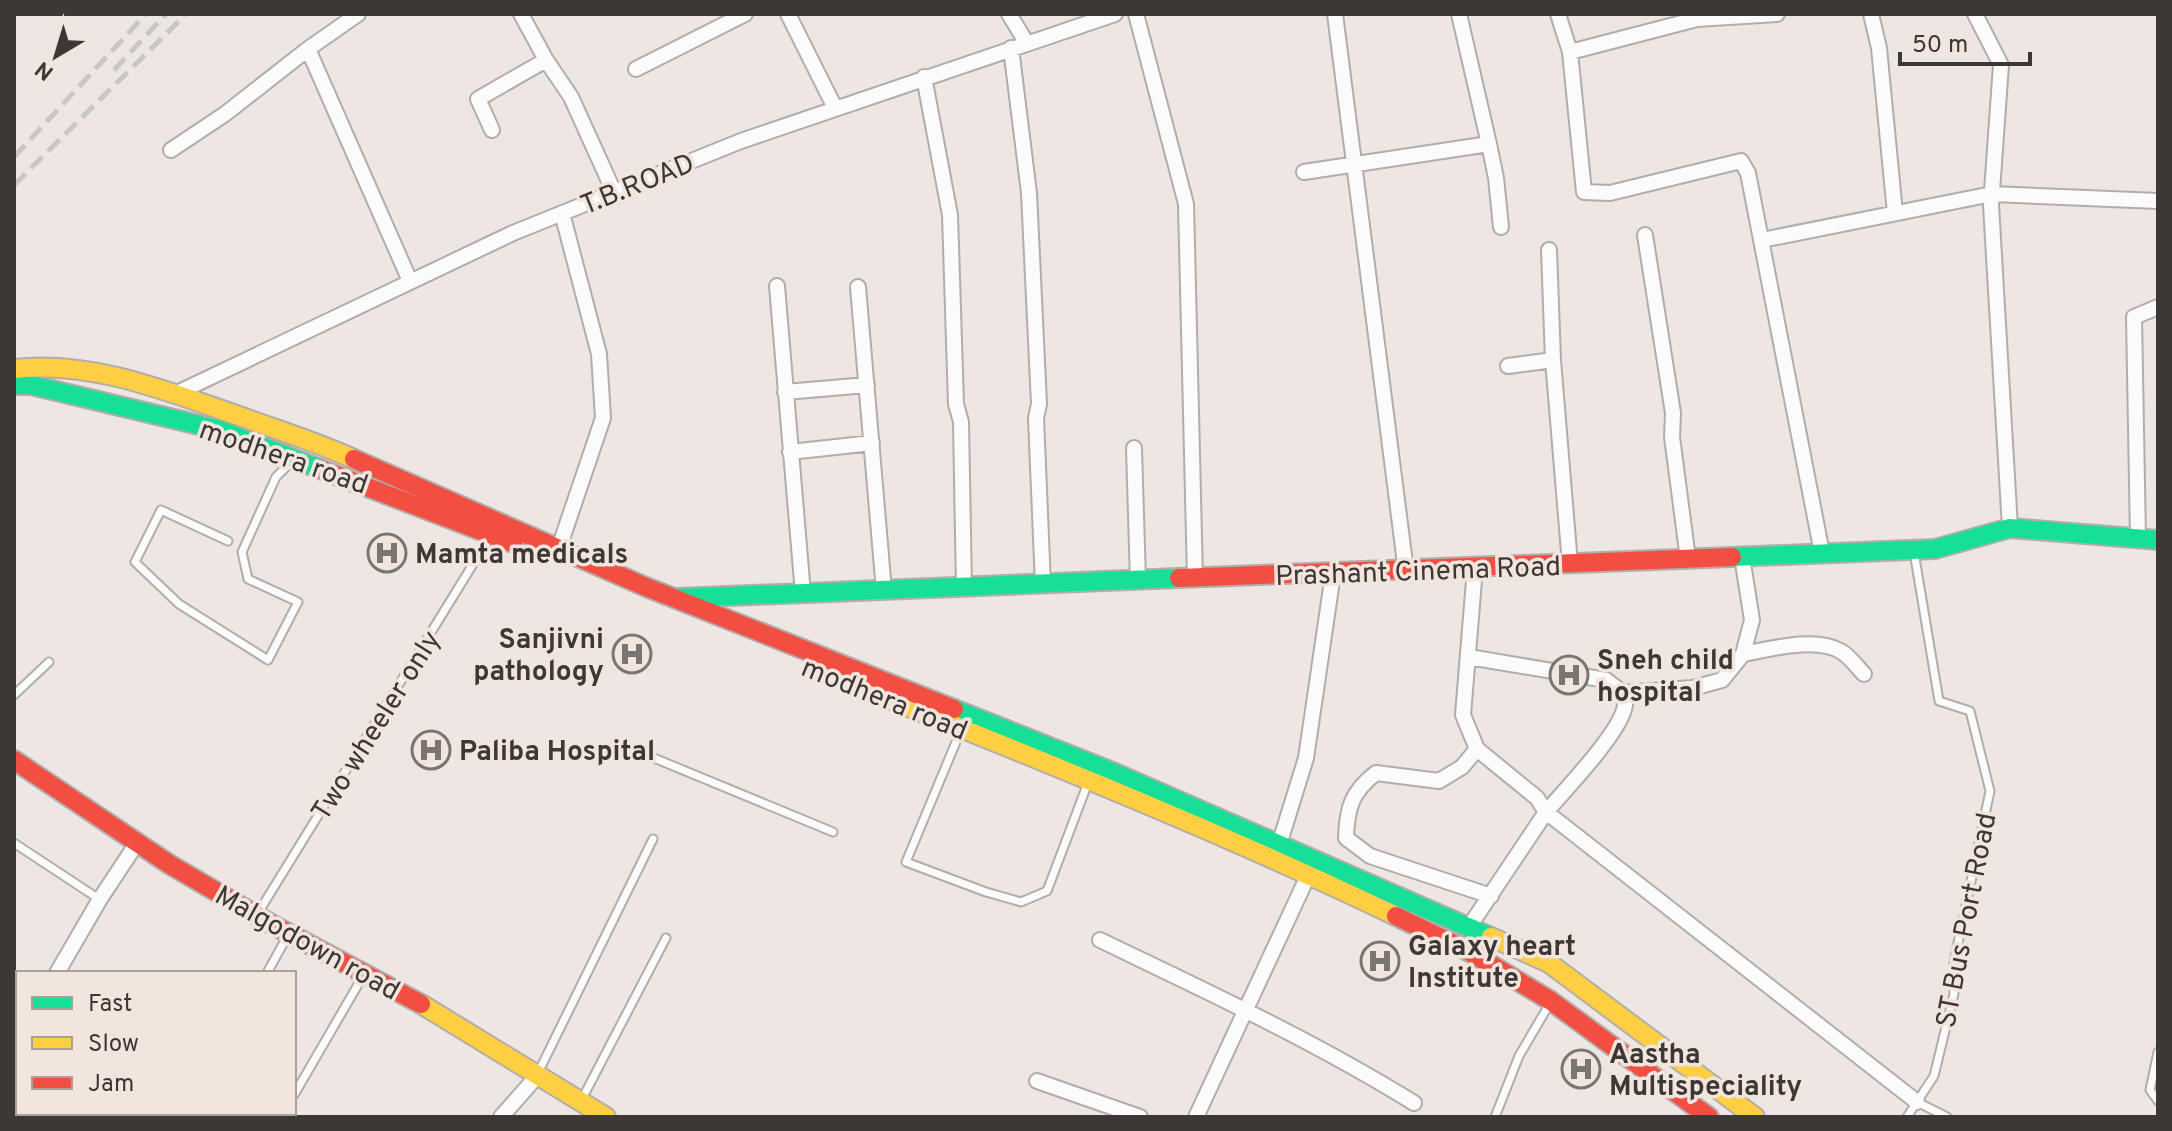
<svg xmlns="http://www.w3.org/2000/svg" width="2172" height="1131" viewBox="0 0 2172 1131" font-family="Overpass,sans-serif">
<rect width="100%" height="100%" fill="#ede6e2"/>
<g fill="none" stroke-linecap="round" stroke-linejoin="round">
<defs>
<path id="lane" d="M228 541 161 510 135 562 179 604 268 660 298 602 248 579 242 552 276 477 292 461
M14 695 49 662
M961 730 906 862 986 892 1021 902 1047 891 1089 780
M625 746 833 832
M14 843 99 899
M258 913 491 535
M267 973 289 933
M2158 1052 2150 1090 2158 1101
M538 1073 653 839
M294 1095 363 976
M582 1099 666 938
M1917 1102 1947 1117
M1495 1117 1519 1056 1550 1003
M1907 1117 1934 1076 1954 994V962L1990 791 1970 711 1939 701 1914 552"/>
<path id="street" d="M358 14 308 49 410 281
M521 14 546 60
M788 14 835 108
M1009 14 1026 42
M1136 14 1186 204 1195 579
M1335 14 1406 571
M1558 14 1570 52 1584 192 1610 193 1741 161 1748 173 1822 553
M1871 14 1879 48 1895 213
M1975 14 2001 65 1991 205 2010 528
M1011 48 1029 193 1039 404 1036 418 1043 585
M1570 52 1697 19 1777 14
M636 69 745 14
M924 77 950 215 956 404 961 422 964 588
M492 130 478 99 546 60 571 97 614 192
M1489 144 1496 178 1501 227
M171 150 225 114 308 49
M1304 172 1489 144 1459 14
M1645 235 1673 413 1672 437 1688 559
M1762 240 1992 194 2158 201
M1549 250 1553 360
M777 286 803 594
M858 287 884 591
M1508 366 1553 360 1570 564
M785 392 867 385
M175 394 513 233 741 141 1115 14
M1134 448 1138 581
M790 452 872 443
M2138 538 2134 317 2158 307
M559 548 603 418 599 354 562 213
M1743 654C1770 649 1817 636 1842 652 1850 657 1858 668 1864 674
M1469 657 1606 680 1623 693C1624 697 1625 701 1625 705 1622 731 1564 791 1546 812L1917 1102
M1623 693 1693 688 1722 680 1743 654 1752 620 1742 557
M1477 749 1462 767 1439 781 1376 773C1351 792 1347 809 1346 838L1370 856 1491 896
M1279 845 1306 758 1333 574
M1469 927 1546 812 1537 798 1477 749 1463 715 1475 568
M1100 940C1206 991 1314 1041 1414 1103
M57 973 100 899 137 843
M14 1047 18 1041
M1037 1081 1140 1117
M501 1117 538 1075
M1196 1117 1312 867"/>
<path id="fast" d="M14 385H31L220 430 320 469
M1732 557 1935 549 2010 528 2158 540
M678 598 1179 578
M954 709 1115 773 1491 937"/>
<path id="slow" d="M14 369C91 360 167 391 239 416 278 430 317 442 354 459
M856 686C1038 759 1219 831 1396 916
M1491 937 1549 963 1755 1117
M421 1004 606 1117"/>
<path id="jam" d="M354 459 646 587 954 709
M320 469 513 543
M1179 578 1732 557
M14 760 169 864 273 925 421 1004
M1396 916 1470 952 1551 1001 1709 1117"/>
</defs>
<use href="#lane" stroke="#b2adaa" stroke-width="11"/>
<use href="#street" stroke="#b2adaa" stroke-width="18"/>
<use href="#fast" stroke="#b2adaa" stroke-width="22"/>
<use href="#slow" stroke="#b2adaa" stroke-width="22"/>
<use href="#jam" stroke="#b2adaa" stroke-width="22"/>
<use href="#lane" stroke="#fcfbfb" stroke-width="7"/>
<use href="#street" stroke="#fcfbfb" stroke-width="14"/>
<use href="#fast" stroke="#16e098" stroke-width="18"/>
<use href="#slow" stroke="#ffcf43" stroke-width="18"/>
<use href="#jam" stroke="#f24e42" stroke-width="18"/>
<path stroke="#c9c7c6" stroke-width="5" stroke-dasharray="16 8" stroke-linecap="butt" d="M114 70 166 14
M14 157 146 14
M14 185 186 14"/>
</g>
<defs>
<symbol id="hospital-ring" viewBox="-11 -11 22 22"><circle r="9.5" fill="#f1e5de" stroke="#7b7572" stroke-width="1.5"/><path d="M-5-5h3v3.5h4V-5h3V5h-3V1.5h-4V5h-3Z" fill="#7b7572"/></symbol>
</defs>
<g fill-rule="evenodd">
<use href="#hospital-ring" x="365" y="531" width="44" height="44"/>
<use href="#hospital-ring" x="610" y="632" width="44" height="44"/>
<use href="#hospital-ring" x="1547" y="653" width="44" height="44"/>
<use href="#hospital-ring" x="409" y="728" width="44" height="44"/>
<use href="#hospital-ring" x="1358" y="939" width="44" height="44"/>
<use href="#hospital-ring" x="1559" y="1047" width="44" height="44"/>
</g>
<g text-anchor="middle" stroke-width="7" stroke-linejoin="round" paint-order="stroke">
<g font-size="28" fill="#3d3835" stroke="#f1e5de">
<text transform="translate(637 183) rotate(-22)" y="10">T.B.ROAD</text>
<text transform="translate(284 456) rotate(19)" y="10">modhera road</text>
<text transform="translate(1418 570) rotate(-2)" y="10">Prashant Cinema Road</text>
<text transform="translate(885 698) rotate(22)" y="10">modhera road</text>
<text transform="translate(375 725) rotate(-58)" y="10">Two wheeler only</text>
<text transform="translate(1965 920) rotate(-79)" y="10">ST Bus Port Road</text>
<text transform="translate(308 942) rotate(29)" y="10">Malgodown road</text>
</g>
<g font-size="28" font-weight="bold" fill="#3d3835" stroke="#f1e5de" text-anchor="start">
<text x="415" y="563">Mamta medicals</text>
<text x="604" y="648" text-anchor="end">Sanjivni<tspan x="604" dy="32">pathology</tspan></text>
<text x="1597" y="669">Sneh child<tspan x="1597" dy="32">hospital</tspan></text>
<text x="459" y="760">Paliba Hospital</text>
<text x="1408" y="955">Galaxy heart<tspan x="1408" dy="32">Institute</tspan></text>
<text x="1609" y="1063">Aastha<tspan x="1609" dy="32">Multispeciality</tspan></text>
</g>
</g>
<rect width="2172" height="1131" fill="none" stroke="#3d3835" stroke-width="32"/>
<rect x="16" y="971" width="280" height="144" fill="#f1e5de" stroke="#a9a09a" stroke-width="2"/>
<rect x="32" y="997" width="40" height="12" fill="#16e098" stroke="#a9a09a" stroke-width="2"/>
<text x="88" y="1011" font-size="24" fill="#3d3835">Fast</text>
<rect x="32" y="1037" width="40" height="12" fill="#ffcf43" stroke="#a9a09a" stroke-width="2"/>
<text x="88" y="1051" font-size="24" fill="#3d3835">Slow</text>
<rect x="32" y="1077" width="40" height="12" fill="#f24e42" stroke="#a9a09a" stroke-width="2"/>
<text x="88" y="1091" font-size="24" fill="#3d3835">Jam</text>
<g transform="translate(56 56) rotate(218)" stroke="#f1e5de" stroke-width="6" paint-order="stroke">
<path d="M0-6L14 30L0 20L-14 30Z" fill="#3d3835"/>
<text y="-12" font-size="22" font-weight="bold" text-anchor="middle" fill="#3d3835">N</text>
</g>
<path d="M1900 52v12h130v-12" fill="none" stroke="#3d3835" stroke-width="4"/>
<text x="1912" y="52" font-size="24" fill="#3d3835" stroke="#f1e5de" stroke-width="6" paint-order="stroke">50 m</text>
</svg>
